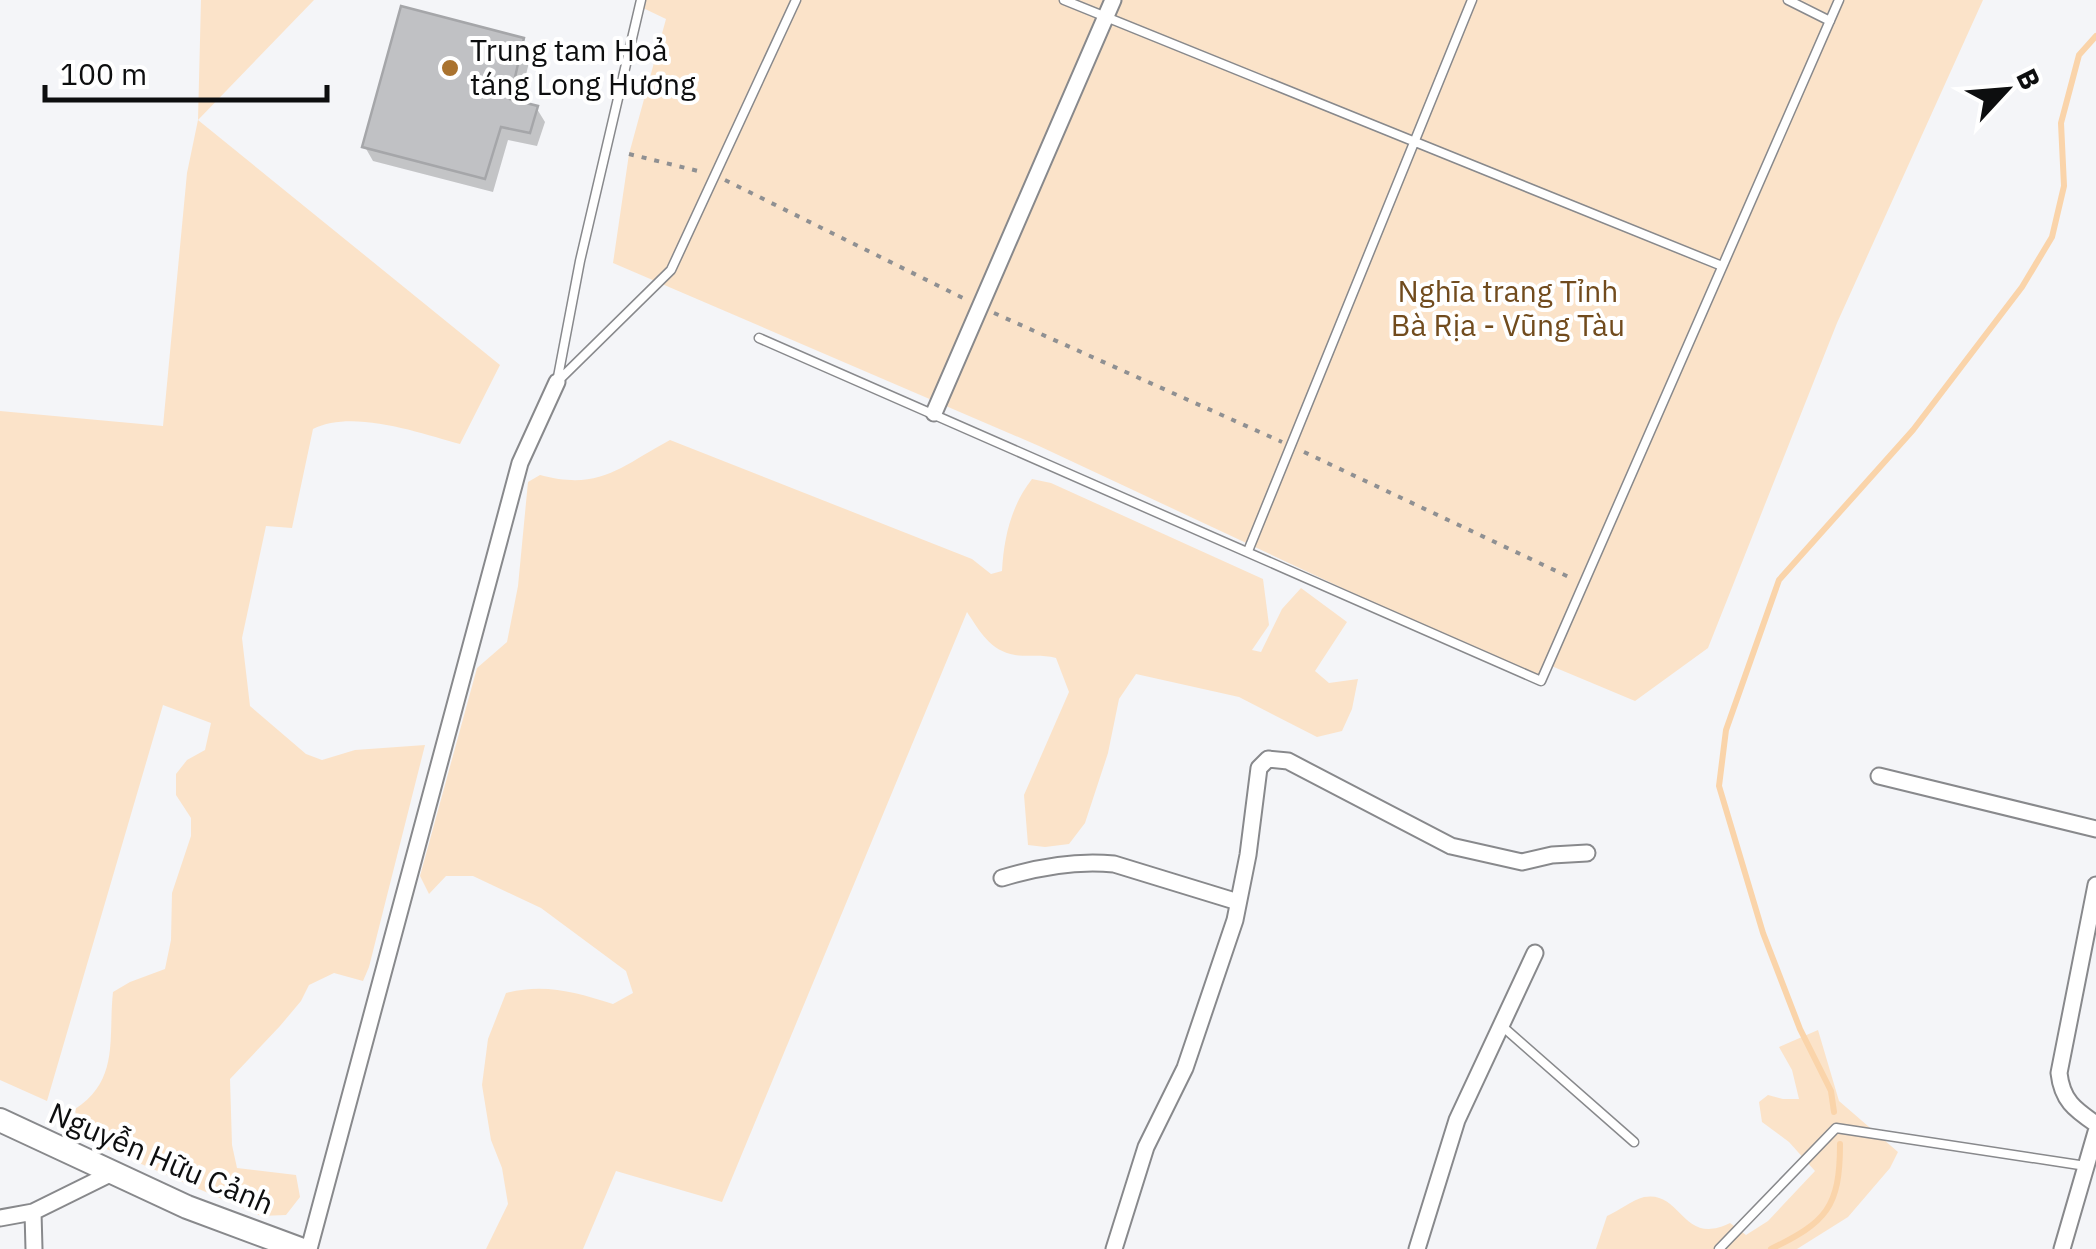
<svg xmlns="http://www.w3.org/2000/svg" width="2096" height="1249" viewBox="0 0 2096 1249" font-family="'IBM Plex Sans',sans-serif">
<rect width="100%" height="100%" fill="#f4f5f8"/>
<path fill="#fbe3c9" d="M201 0H314L198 120 500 365 460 444C419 433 353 409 313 429L292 528 266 526 242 638 250 706 306 754 322 760 355 750 425 745 369 967 363 981 334 973 309 985 301 1001 280 1026 230 1079 232 1145 237 1168 296 1175 300 1197 286 1215 261 1216 79 1137 75 1109C120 1080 108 1038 113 992L130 982 165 969 171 940 172 893 191 836V818L176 795V774L187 760 205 750 211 723 163 705 47 1101 0 1080V411L163 426 187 173 198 120Z
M645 0H1983L1837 323 1708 648 1635 701 1549 665 1541 681 1039 446 613 263 629 154 666 19 643 8Z
M670 440 972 559 991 574 1002 571C1004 537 1011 506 1032 479L1051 483 1263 579 1269 625 1252 650 1261 652 1282 609 1301 588 1347 622 1315 671 1329 683 1358 679 1352 709 1342 731 1317 737 1239 697 1136 674 1119 699 1108 753 1085 823 1069 844 1045 847 1028 845 1024 795 1069 692 1056 658C1042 654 1029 657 1015 655 990 651 979 630 967 612L722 1202 616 1171 583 1249H486L508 1204 502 1168 491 1140 482 1085 488 1039 506 993C544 983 576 992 613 1004L633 993 626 971 541 908 473 876H446L429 894 420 876 477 668 507 642 518 586 528 482 540 475C600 491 620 467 670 440Z
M1818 1030 1839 1101 1898 1152 1890 1168 1848 1217 1797 1249H1596L1607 1216C1619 1211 1632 1200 1644 1197 1682 1190 1682 1247 1730 1223L1746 1235 1768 1221 1815 1171 1789 1142 1762 1122 1759 1102 1768 1095 1783 1099H1799L1792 1070 1779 1047Z"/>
<path fill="#0003" d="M523 40 531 54 519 104 537 109 545 122 537 146 508 140 493 192 373 161 365 147Z"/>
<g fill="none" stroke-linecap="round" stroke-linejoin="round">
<path stroke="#fad4aa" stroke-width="6" d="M1834 1112 1831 1091 1800 1029 1763 933 1719 786 1726 730 1779 580 1913 430 2022 287 2052 237 2064 186 2061 123 2079 55 2096 36
M1771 1249C1826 1222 1840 1208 1840 1144"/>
</g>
<path fill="#c0c1c4" stroke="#a5a6a9" stroke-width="2.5" d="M401 6 524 38 510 99 538 106 530 133 501 127 485 179 362 147Z"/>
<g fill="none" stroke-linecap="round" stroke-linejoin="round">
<defs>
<path id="service" d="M1064 0 1722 266
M1788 0 1830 21
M759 338 1541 681 1839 0
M557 382 671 270 796 0
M557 382 580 261 641 0
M1248 551 1472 0
M1502 1026 1634 1142
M1719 1249 1836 1128 2086 1166"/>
<path id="minor" d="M934 413 1113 0
M1879 776 2096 829
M1002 878C1038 867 1075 860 1114 864L1238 902
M2096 885 2059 1073C2062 1100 2074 1109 2096 1124
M33 1212 34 1249
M0 1218 33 1212 112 1173
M309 1249 520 463 557 382
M1114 1249 1146 1147 1185 1068 1235 920 1248 855 1259 768 1268 759 1288 761 1451 846 1522 862 1552 855 1587 853
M1417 1249 1457 1120 1535 953
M2062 1249 2096 1132"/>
<path id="secondary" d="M0 1120 187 1207 300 1249"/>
</defs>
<use href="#service" stroke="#88898c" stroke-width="11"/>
<use href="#minor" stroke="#88898c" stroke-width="19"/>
<use href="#secondary" stroke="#88898c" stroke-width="26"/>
<path stroke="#8f9092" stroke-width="4" stroke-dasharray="5 8" stroke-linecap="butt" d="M629 154 702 172
M725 180 967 300
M994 313 1282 442
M1304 452 1571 578"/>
<use href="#service" stroke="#fff" stroke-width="8"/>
<use href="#minor" stroke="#fff" stroke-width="15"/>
<use href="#secondary" stroke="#fff" stroke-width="22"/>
</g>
<circle fill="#aa732f" stroke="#fff" stroke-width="4" cx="450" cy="68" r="10"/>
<g text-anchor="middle" stroke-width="8" stroke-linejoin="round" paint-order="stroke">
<g font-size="30" fill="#0d0e0f" stroke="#fff" text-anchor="start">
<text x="470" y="61">Trung tam Hoả<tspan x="470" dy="34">táng Long Hương</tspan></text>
</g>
<g font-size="30" fill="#714b1d" stroke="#fff">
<text x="1508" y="302">Nghĩa trang Tỉnh<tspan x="1508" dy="34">Bà Rịa - Vũng Tàu</tspan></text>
</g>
<g font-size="30" fill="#0d0e0f" stroke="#fff">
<text transform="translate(161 1159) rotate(23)" y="10">Nguyễn Hữu Cảnh</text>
</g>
</g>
<g transform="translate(2006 90) rotate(64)" stroke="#ffffff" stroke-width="8" paint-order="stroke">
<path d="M0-8L18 38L0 25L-18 38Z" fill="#0d0e0f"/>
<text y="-15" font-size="28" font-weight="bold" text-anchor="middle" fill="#0d0e0f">B</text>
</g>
<path d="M45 85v15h282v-15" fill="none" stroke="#0d0e0f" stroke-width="5"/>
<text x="60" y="85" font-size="30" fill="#0d0e0f" stroke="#ffffff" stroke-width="8" paint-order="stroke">100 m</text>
</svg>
